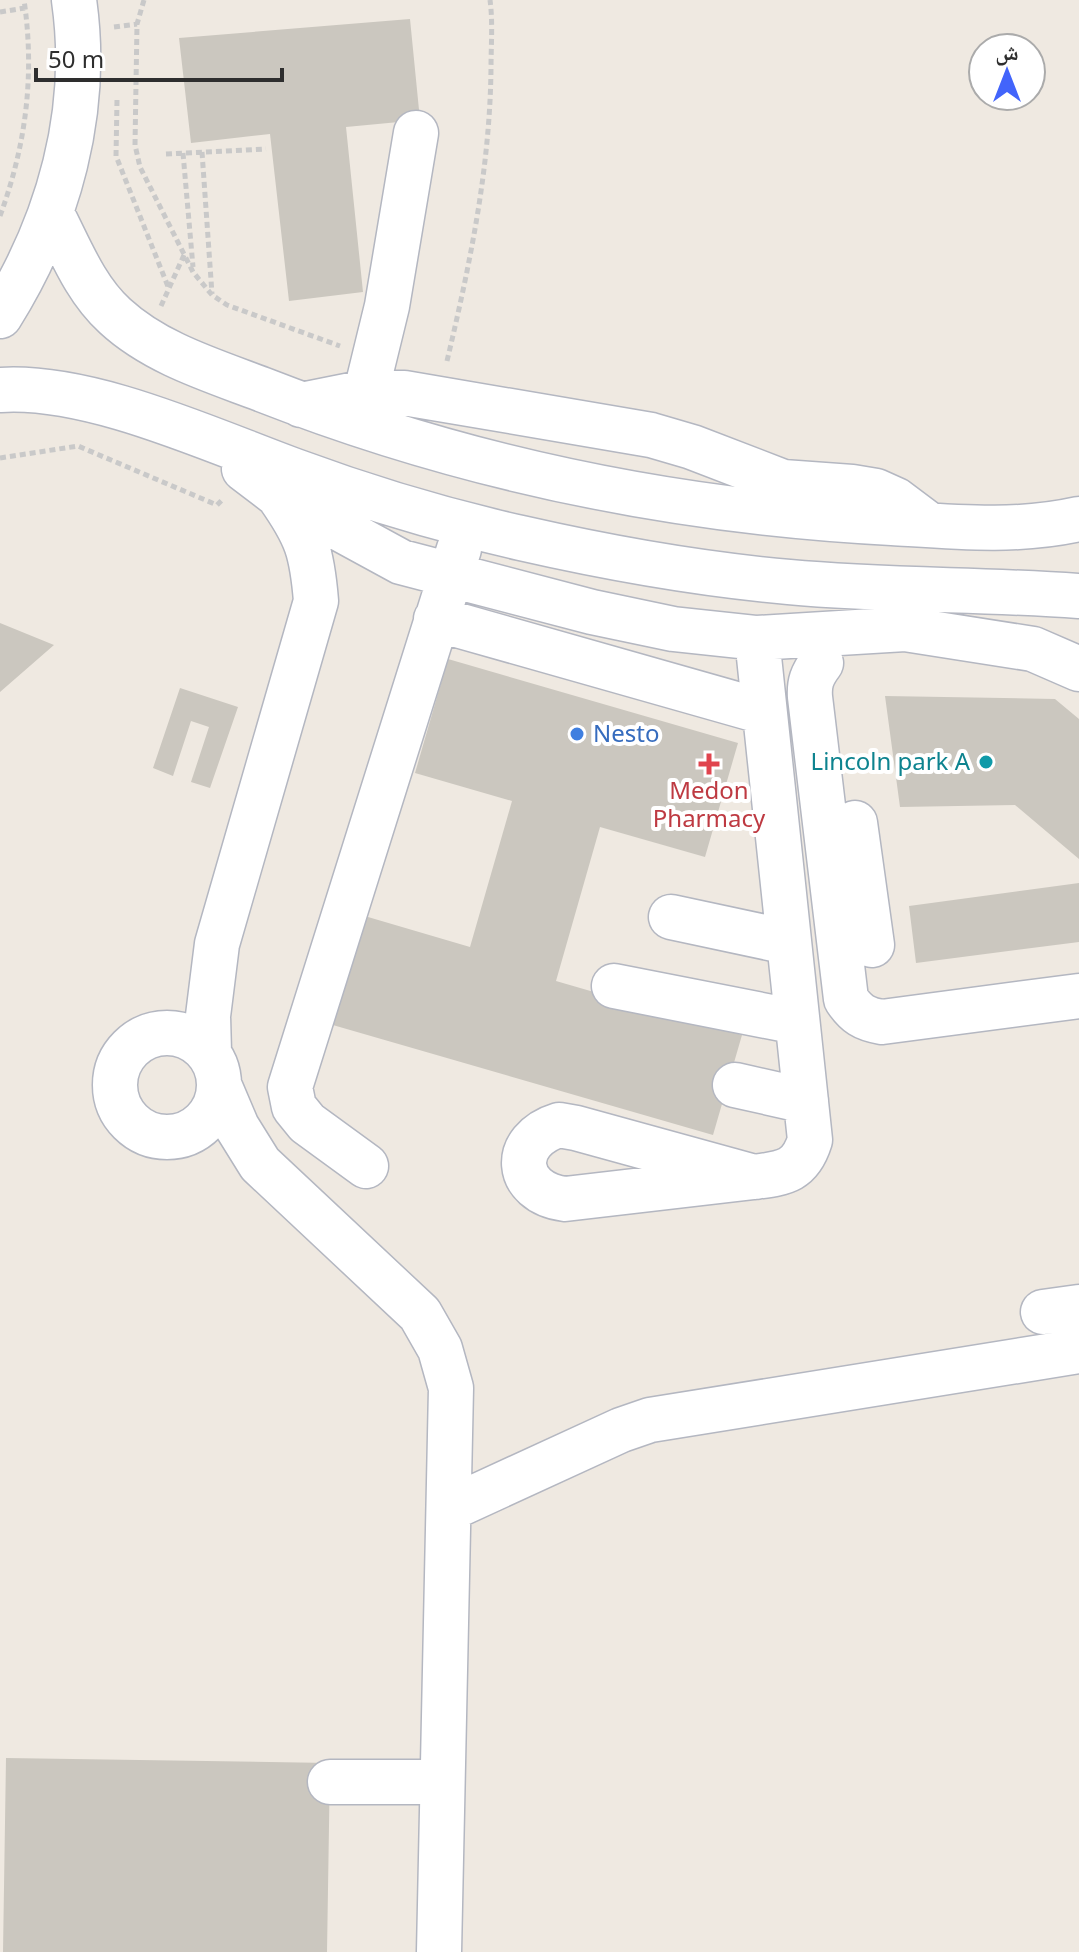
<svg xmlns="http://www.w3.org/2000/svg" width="1079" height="1952" viewBox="0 0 1079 1952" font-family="'Noto Sans','Noto Naskh Arabic',sans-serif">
<rect width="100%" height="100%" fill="#efe9e1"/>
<path fill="#cbc7bf" d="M410 19 420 120 346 127 363 292 289 301 270 134 191 143 179 38Z
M0 623 54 645 0 692Z
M448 659 738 743 705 857 600 827 556 981 742 1035 713 1135 319 1021 351 912 470 947 512 801 415 773Z
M180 688 238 707 210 788 191 782 209 727 191 721 173 776 153 768Z
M885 696 1055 699 1079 719V859L1015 805 900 807Z
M1079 883V942L916 963 909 906Z
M6 1758 330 1763 327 1952H3Z"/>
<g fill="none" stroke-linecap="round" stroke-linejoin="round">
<defs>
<path id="minor" d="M52 214C70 249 85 289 115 316 155 353 211 370 261 389 463 468 676 512 892 523 955 527 1017 533 1079 519
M0 316C59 222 90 111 74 0
M0 390C90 384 210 440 295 471 368 498 445 521 521 538 609 558 699 574 789 582 886 591 983 589 1079 596
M366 392 387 306 416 133
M301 405 366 392 404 393 651 435 692 447 783 482 852 487 876 491 896 500 928 524
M244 469 278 495 401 562 592 612 673 629 757 638 905 629 1033 649 1079 669
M436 619 764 712
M821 663C812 675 809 683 810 697L846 999C856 1014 864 1019 882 1022L1079 996
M855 823 872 945
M671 917 788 942
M614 986 797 1022
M115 1085a52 52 0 1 1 104 0a52 52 0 1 1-104 0Z
M209 1052 208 1016 217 944 316 601C312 552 307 536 278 495
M735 1085 806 1101
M220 1087 237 1127 260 1164 420 1314 440 1349 451 1388 439 1952
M559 1125 576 1128 754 1177 565 1199C513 1192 510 1140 559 1125Z
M366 1166 307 1123 294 1107 290 1087 459 549
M754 1177C784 1173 800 1172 810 1140L757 638
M1043 1312 1079 1307
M449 1509 621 1430 650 1420 1079 1351
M330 1782H442"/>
</defs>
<use href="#minor" stroke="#b4b7c1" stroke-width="47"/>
<path stroke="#c9c9c9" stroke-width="5" stroke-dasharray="6 4" stroke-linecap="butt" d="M144 0 137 24 135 145 140 167 193 272 212 295 227 305 340 346
M0 12 25 8
M114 27 137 24
M117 100 116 156 169 289
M202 152 212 294
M183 153 193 267
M166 154 266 149
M0 216C26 145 35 75 24 0
M161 306 184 255
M447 361C470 264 490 168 491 68 491 45 493 22 490 0
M0 458 78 446 217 505 223 499"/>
<use href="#minor" stroke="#fff" stroke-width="44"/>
</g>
<circle fill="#3f7fe0" stroke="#fff" stroke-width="3" cx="577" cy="734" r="8"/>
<circle fill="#0f9aa8" stroke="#fff" stroke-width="3" cx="986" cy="762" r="8"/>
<path fill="#e0444e" stroke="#fff" stroke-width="3" d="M705 752h8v8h8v8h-8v8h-8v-8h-8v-8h8z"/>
<g text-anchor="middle" stroke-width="8" stroke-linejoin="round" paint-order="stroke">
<g font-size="24" fill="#366cbe" stroke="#fff" text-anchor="start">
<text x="593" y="742">Nesto</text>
</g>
<g font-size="24" fill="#0d838f" stroke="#fff" text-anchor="end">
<text x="970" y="770">Lincoln park A</text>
</g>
<g font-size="24" fill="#be3a42" stroke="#fff">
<text x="709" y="799">Medon<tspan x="709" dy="28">Pharmacy</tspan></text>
</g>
</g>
<g transform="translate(1007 72)"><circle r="38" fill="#ffffff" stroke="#ababab" stroke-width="2"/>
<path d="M0-6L14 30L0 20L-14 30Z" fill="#4264fb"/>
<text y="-12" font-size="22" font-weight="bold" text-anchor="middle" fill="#2e2e2e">ش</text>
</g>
<path d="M36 68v12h246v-12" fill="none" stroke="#2e2e2e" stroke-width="4"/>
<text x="48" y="68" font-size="24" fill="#2e2e2e" stroke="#ffffff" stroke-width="6" paint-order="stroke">50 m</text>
</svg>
